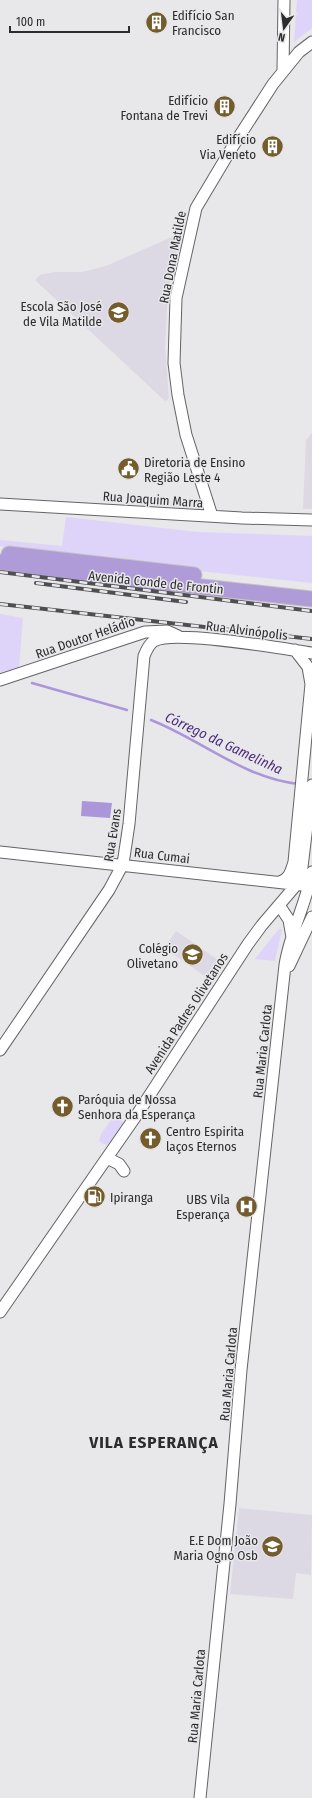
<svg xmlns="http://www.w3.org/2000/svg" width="312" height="1798" viewBox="0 0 312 1798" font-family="'Fira Sans Condensed',sans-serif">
<rect width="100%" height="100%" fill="#e8e7ea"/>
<path fill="#dcd9e4" d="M181 233 171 276 167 308 165 347 169 399 165 401 35 280 40 275 54 272H83L106 266Z
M312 433V509H303L306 440Z
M176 931 221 962 209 979 164 948Z
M239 1508 312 1515 311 1575 296 1573 293 1599 230 1594Z"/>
<path fill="#ded3f8" d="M297 0H312V28L294 42Z
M66 517 197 532 312 536V583L59 556 0 546V540L62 546Z
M0 614 23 618 19 667 0 674Z
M279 929H282L275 961 255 959Z
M114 1116 124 1123 107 1145 103 1144 99 1141 101 1134Z"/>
<path fill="#ab96da" d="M82 801 112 803 110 818 81 816Z"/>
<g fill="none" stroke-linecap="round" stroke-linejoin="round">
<path stroke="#ab96da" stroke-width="2.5" d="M32 683 127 710
M151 720C200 739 245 779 299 784"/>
<defs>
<path id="tertiary" d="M283 71 284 0
M0 504 242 518 312 520
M212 516 186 435 178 395 174 363 176 298 196 208 233 146 273 84 299 52 312 42
M0 680 145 632 167 631 178 636
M0 852 302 885
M280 882C289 879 291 872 294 862L311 684 308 667 295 650
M279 905 289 920 292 937
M289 966 312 917
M0 1050 109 890 123 864 129 824 144 656C146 651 149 644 154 641 175 629 284 649 312 653
M107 1158 119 1164 124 1171
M0 1312 138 1113 248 944 262 925 297 884 301 875 312 785
M200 1798 230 1504 241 1370 285 965C290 933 306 904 312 872"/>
<path id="trunk" d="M9 554 194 575
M0 562 102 576 312 599"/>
</defs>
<use href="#tertiary" stroke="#646366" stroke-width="13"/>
<use href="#trunk" stroke="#c4c4c4" stroke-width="17"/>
<use href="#tertiary" stroke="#fff" stroke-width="11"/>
<use href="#trunk" stroke="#af9bd7" stroke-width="15"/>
<defs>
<path id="rail" d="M0 572 312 611
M36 583 186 602
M0 604 312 639"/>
</defs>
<use href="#rail" stroke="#4f4f50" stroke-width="4"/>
<use href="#rail" stroke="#e8e7ea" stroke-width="2.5" stroke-dasharray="8" stroke-linecap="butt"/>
</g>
<defs>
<symbol id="building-disc" viewBox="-11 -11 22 22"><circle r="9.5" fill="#745c2d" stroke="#e8e7ea"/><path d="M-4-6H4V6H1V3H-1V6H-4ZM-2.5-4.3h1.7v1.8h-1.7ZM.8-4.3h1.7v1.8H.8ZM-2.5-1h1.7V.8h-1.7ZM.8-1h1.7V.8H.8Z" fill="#fff"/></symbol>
<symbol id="school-disc" viewBox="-11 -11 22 22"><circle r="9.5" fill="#745c2d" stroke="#e8e7ea"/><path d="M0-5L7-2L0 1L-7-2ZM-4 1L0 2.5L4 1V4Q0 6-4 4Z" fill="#fff"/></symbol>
<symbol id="civic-disc" viewBox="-11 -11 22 22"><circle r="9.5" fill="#745c2d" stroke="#e8e7ea"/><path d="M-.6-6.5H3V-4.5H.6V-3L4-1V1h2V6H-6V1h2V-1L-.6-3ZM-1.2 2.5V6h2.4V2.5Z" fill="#fff"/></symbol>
<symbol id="church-disc" viewBox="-11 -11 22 22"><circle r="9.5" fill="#745c2d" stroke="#e8e7ea"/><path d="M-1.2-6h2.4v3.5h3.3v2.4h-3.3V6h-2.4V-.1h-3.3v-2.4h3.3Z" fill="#fff"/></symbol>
<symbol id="fuel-disc" viewBox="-11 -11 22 22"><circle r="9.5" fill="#745c2d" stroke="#e8e7ea"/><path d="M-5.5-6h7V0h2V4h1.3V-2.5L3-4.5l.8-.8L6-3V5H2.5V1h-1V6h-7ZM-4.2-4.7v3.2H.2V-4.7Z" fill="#fff"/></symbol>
<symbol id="hospital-disc" viewBox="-11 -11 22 22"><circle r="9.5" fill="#745c2d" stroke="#e8e7ea"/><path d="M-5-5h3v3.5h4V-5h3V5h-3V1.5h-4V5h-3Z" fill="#fff"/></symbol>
</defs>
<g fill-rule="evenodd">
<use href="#building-disc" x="144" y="10" width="25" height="25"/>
<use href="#building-disc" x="212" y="94" width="25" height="25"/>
<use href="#building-disc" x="260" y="134" width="25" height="25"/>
<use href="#school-disc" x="106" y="300" width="25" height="25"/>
<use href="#civic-disc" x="116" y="456" width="25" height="25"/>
<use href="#school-disc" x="180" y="942" width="25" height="25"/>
<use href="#church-disc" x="50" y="1094" width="25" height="25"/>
<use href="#church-disc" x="138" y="1126" width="25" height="25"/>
<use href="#fuel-disc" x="82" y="1184" width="25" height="25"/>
<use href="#hospital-disc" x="234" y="1194" width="25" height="25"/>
<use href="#school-disc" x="260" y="1534" width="25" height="25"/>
</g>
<g text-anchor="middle" stroke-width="3" stroke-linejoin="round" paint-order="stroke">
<g font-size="13" fill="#2c2c2d" stroke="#e8e7ea" text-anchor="end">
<text x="172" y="20" text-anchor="start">Edifício San<tspan x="172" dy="15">Francisco</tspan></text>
<text x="208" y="105">Edifício<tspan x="208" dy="15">Fontana de Trevi</tspan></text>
<text x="256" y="144">Edifício<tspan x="256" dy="15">Via Veneto</tspan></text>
<text x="102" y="311">Escola São José<tspan x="102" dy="15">de Vila Matilde</tspan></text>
<text x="144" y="467" text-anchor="start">Diretoria de Ensino<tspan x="144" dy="15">Região Leste 4</tspan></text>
<text x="178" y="953">Colégio<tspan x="178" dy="15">Olivetano</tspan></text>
<text x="78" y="1104" text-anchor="start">Paróquia de Nossa<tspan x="78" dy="15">Senhora da Esperança</tspan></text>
<text x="166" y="1136" text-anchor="start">Centro Espirita<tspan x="166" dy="15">laços Eternos</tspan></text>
<text x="110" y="1202" text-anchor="start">Ipiranga</text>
<text x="230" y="1204">UBS Vila<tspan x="230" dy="15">Esperança</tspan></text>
<text x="258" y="1545">E.E Dom João<tspan x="258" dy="15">Maria Ogno Osb</tspan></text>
</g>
<g font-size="13" fill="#2c2c2d" stroke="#e8e7ea">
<text transform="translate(172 257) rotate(-79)" y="5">Rua Dona Matilde</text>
<text transform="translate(153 499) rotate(4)" y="5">Rua Joaquim Marra</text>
<text transform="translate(156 582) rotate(6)" y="5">Avenida Conde de Frontin</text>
<text transform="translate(247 630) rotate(7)" y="5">Rua Alvinópolis</text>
<text transform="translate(85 637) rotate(-19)" y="5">Rua Doutor Heládio</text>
<text transform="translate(112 835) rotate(-81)" y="5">Rua Evans</text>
<text transform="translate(162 855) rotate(7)" y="5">Rua Cumai</text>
<text transform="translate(186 1013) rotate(-57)" y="5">Avenida Padres Olivetanos</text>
<text transform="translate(262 1051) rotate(-84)" y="5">Rua Maria Carlota</text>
<text transform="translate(228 1374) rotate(-85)" y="5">Rua Maria Carlota</text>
<text transform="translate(196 1696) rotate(-85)" y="5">Rua Maria Carlota</text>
</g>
<g font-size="14" font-style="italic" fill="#4d2d7e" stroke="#e8e7ea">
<text transform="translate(224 743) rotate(25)" y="5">Córrego da Gamelinha</text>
</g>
<g font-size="17" font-weight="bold" letter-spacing="1" fill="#2c2c2d" stroke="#e8e7ea">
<text x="154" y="1448">VILA ESPERANÇA</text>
</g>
</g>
<g transform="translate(284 28) rotate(194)" stroke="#e8e7ea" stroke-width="3" paint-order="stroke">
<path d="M0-3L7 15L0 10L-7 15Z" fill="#2c2c2d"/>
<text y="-6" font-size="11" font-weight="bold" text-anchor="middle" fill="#2c2c2d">N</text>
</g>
<path d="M10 26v6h119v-6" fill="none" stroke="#2c2c2d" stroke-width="2"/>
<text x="16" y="26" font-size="12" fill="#2c2c2d" stroke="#e8e7ea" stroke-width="3" paint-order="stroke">100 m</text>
</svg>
